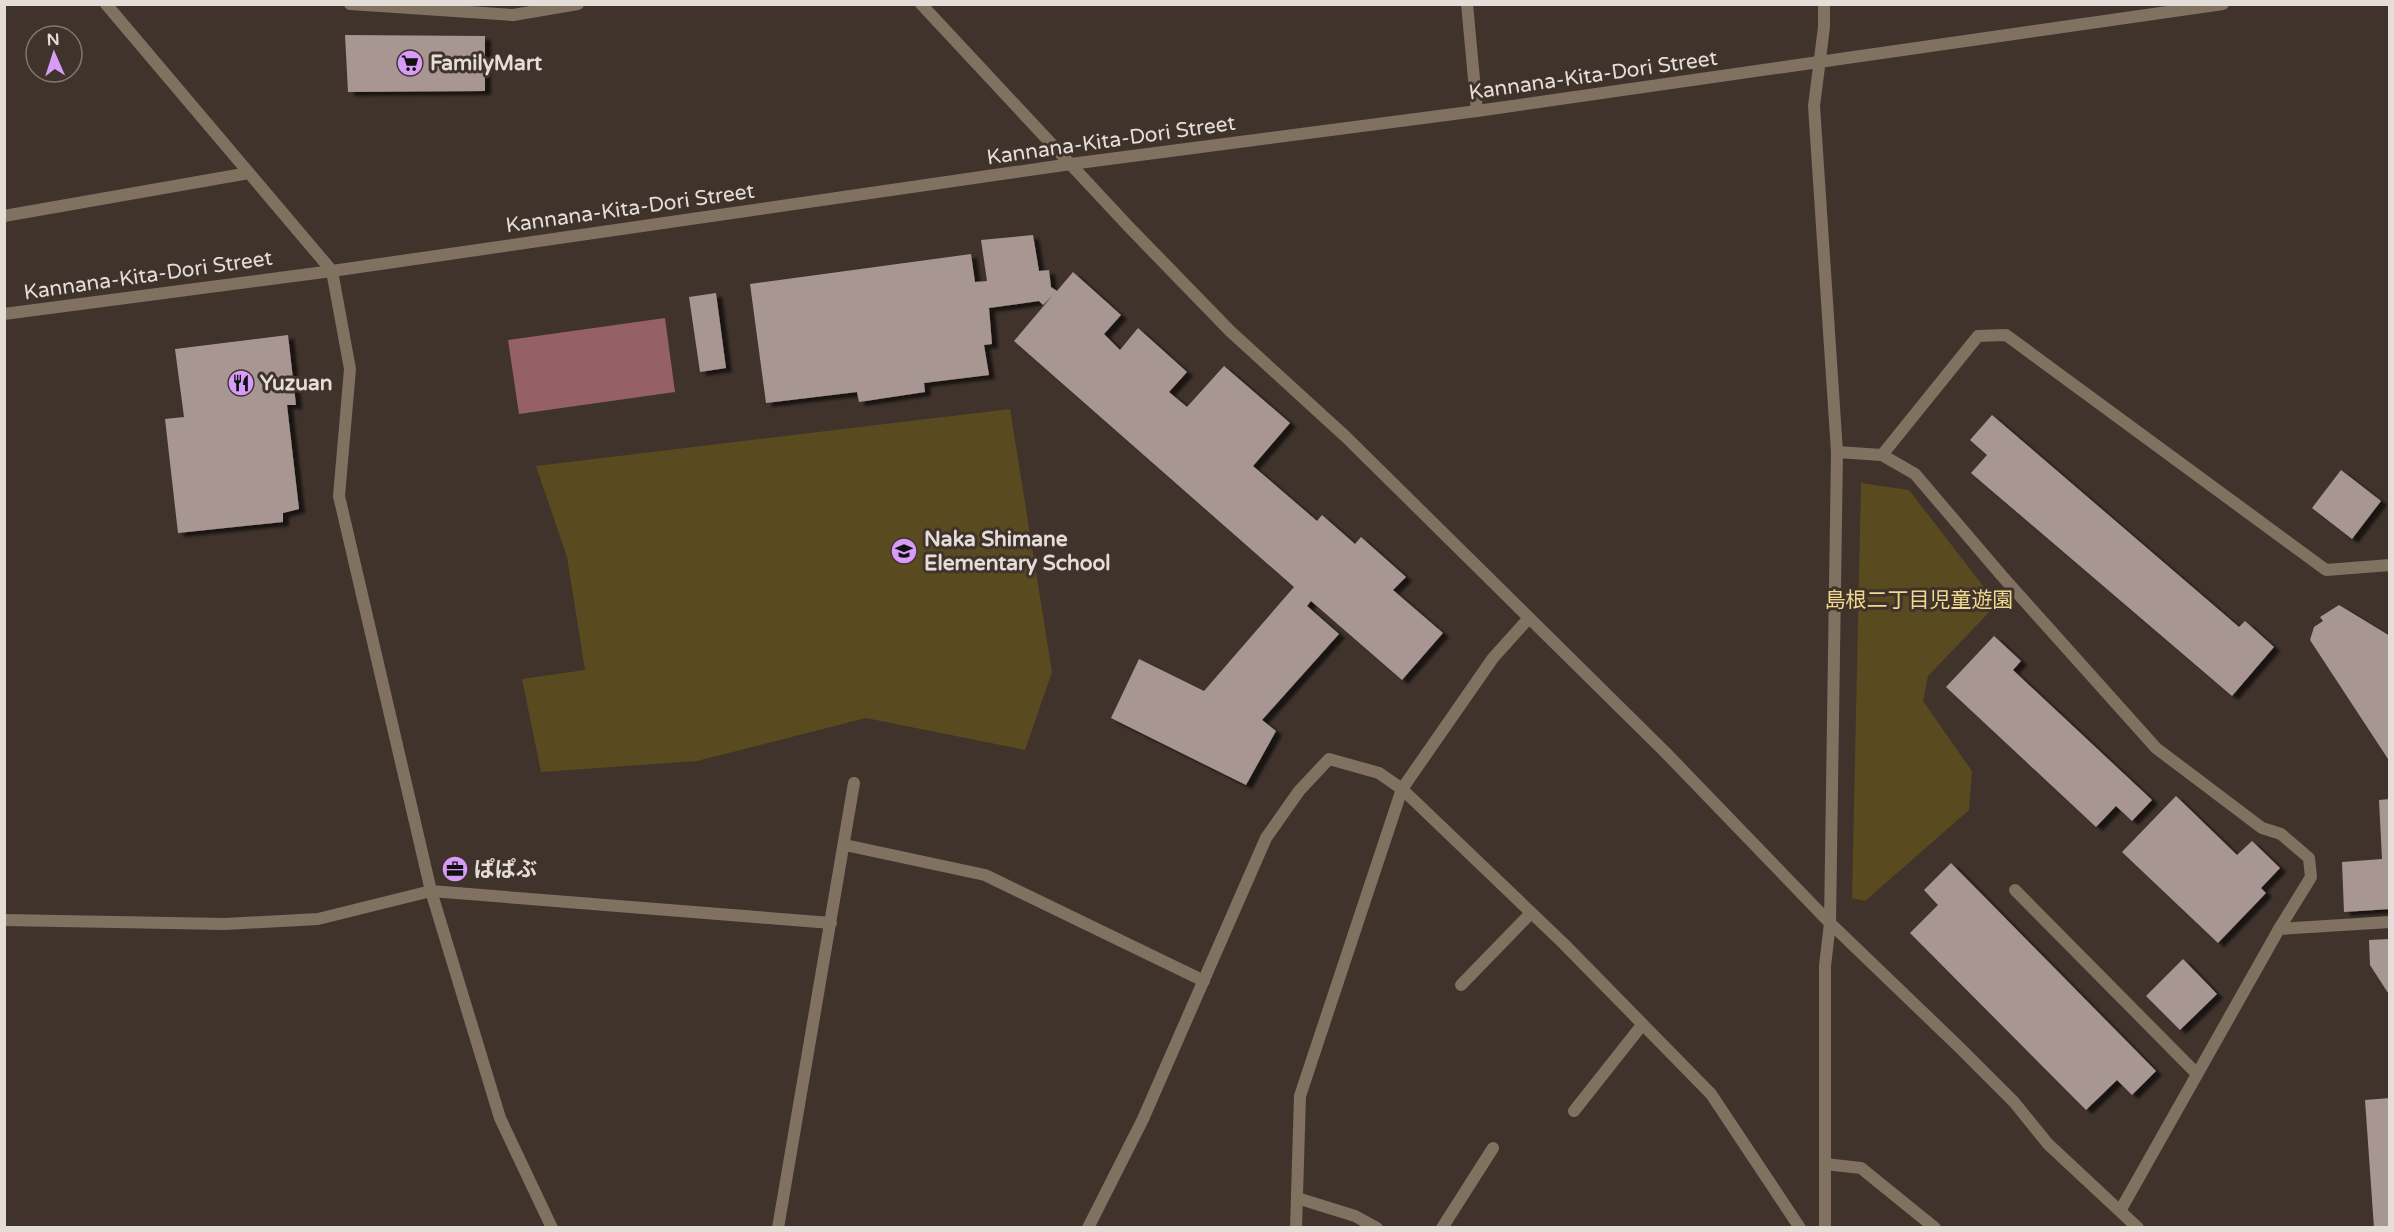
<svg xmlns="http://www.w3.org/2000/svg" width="2394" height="1232" viewBox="0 0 2394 1232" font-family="'Varela Round','Noto Sans JP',sans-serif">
<defs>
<filter id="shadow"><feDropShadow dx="6" dy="4" stdDeviation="1.5" flood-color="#0009"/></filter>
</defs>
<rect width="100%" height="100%" fill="#3f332c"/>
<path fill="#594b1f" d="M1010 409 1052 672 1025 750 866 718 697 761 541 772 522 679 585 670 567 557 536 466Z
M1861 483 1909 490 1997 604 1928 676 1923 701 1972 771 1969 810 1865 901 1852 898Z"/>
<path fill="#956066" d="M665 318 675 392 519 414 508 340Z"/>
<path fill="#a89692" filter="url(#shadow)" d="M345 35 485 36V91L348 92Z
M1033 235 1039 271 1049 270 1051 287 1057 291 1073 272 1121 315 1104 334 1120 350 1138 328 1187 372 1169 392 1187 407 1224 366 1290 423 1253 466 1317 521 1322 515 1355 544 1361 537 1406 577 1393 590 1443 633 1402 680 1311 601 1307 606 1339 634 1262 720 1276 731 1246 785 1111 718 1139 659 1204 691 1294 587 1014 341 1053 295 1043 305 1039 301 989 308 992 344 984 345 989 375 924 383 925 392 859 402 857 392 766 403 750 284 971 254 975 282 987 281 981 240Z
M716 293 726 368 700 372 689 297Z
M288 335 296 405H287L299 509 283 513V522L178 533 165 419 184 417 175 349Z
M1992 415 2239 627 2245 621 2274 647 2232 696 1971 473 1987 455 1970 440Z
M2341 470 2381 501 2352 539 2312 508Z
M2339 605 2390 636V762L2310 640 2314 627 2323 621 2320 617Z
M1994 636 2021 661 2013 670 2152 800 2132 821 2116 806 2096 827 1946 687Z
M2176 796 2237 855 2252 841 2280 868 2261 888 2266 893 2218 943 2122 852Z
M2390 799V909L2344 912 2342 862 2382 859 2379 800Z
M1951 863 2156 1071 2132 1095 2117 1080 2086 1110 1910 933 1938 905 1924 890Z
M2390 939V996L2370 965 2369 940Z
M2183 959 2217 994 2180 1030 2146 996Z
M2390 1098V1228H2374L2365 1100Z"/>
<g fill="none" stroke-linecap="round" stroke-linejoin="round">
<path stroke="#807160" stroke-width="12" d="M4 216 249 173
M1837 452 1882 455 1915 474 2002 576 2156 748 2262 828 2281 834 2309 858 2311 877 2279 929
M1882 455 1978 336 2006 335 2326 570 2390 565
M845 845 985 875 1204 981
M2015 890 2197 1074
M4 920 225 924 318 919 431 891 831 923
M1461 985 1531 913
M1825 1164 1861 1168 1935 1228
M778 1228 854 783"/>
<path stroke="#807160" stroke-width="12" d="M106 4 332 271 350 369 339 496 431 891 500 1118 552 1228
M350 4 513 15 578 4
M921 4 1129 227 1230 331 1346 437 1666 753 1830 923 1959 1047 2014 1102 2048 1144 2138 1228
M1467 4 1477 111
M1824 4V27L1814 106 1837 452 1830 923 1825 966V1228
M1574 1111 1642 1025
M1297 1198 1355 1216 1377 1228
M2120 1211 2279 929 2390 922
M1088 1228 1143 1119 1266 838 1299 791 1329 759 1379 773 1402 789 1564 944 1711 1094 1800 1228
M1296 1228 1300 1096 1402 789 1493 658 1529 618
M1442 1228 1493 1148"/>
<path stroke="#807160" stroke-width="12" d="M4 314 332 271 1071 164 1477 111 2223 4"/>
</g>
<defs>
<symbol id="supermarket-disc" viewBox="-11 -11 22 22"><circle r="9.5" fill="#d89bf8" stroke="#3f332c"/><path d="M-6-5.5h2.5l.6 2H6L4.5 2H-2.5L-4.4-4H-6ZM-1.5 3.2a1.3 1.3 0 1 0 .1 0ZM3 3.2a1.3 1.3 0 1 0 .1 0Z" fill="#111"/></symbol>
<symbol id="restaurant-disc" viewBox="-11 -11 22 22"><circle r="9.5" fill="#d89bf8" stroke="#3f332c"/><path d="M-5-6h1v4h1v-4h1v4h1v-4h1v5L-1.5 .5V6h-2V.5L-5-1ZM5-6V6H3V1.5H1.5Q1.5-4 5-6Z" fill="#111"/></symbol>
<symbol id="school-disc" viewBox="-11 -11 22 22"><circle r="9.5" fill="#d89bf8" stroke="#3f332c"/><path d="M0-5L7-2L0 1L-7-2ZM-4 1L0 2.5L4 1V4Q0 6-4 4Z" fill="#111"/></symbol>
<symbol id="office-disc" viewBox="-11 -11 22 22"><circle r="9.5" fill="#d89bf8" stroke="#3f332c"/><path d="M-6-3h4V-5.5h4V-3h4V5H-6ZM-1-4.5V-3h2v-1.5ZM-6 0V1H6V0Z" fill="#111"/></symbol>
</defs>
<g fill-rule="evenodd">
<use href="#supermarket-disc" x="395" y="48" width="30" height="30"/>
<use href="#restaurant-disc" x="226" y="368" width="30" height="30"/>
<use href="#school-disc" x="889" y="536" width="30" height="30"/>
<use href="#office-disc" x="440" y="854" width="30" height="30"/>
</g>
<g text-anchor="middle" stroke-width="6" stroke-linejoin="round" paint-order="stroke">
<g font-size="21" font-weight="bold" fill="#e5ddd8" stroke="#3f332c" text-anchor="start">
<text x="430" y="70">FamilyMart</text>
<text x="260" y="390">Yuzuan</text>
<text x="924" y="546">Naka Shimane<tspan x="924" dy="24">Elementary School</tspan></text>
<text x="474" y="876">ぱぱぶ</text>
</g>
<g font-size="21" fill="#e5ddd8" stroke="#3f332c">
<text transform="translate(1593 75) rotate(-8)" y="7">Kannana-Kita-Dori Street</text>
<text transform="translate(1111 140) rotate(-8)" y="7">Kannana-Kita-Dori Street</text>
<text transform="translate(630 208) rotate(-8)" y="7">Kannana-Kita-Dori Street</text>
<text transform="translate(148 275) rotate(-8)" y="7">Kannana-Kita-Dori Street</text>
</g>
<g font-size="21" fill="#f2d88c" stroke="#3f332c">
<text x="1919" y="607">島根二丁目児童遊園</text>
</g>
</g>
<rect width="2394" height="1232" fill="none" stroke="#e5ddd8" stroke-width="12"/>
<g transform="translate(54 54) rotate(357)"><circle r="28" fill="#3f332c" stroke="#817771" stroke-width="1.5"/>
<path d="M0-4.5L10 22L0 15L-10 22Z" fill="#d89bf8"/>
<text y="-9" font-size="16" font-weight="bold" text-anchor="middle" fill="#e5ddd8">N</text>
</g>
</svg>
